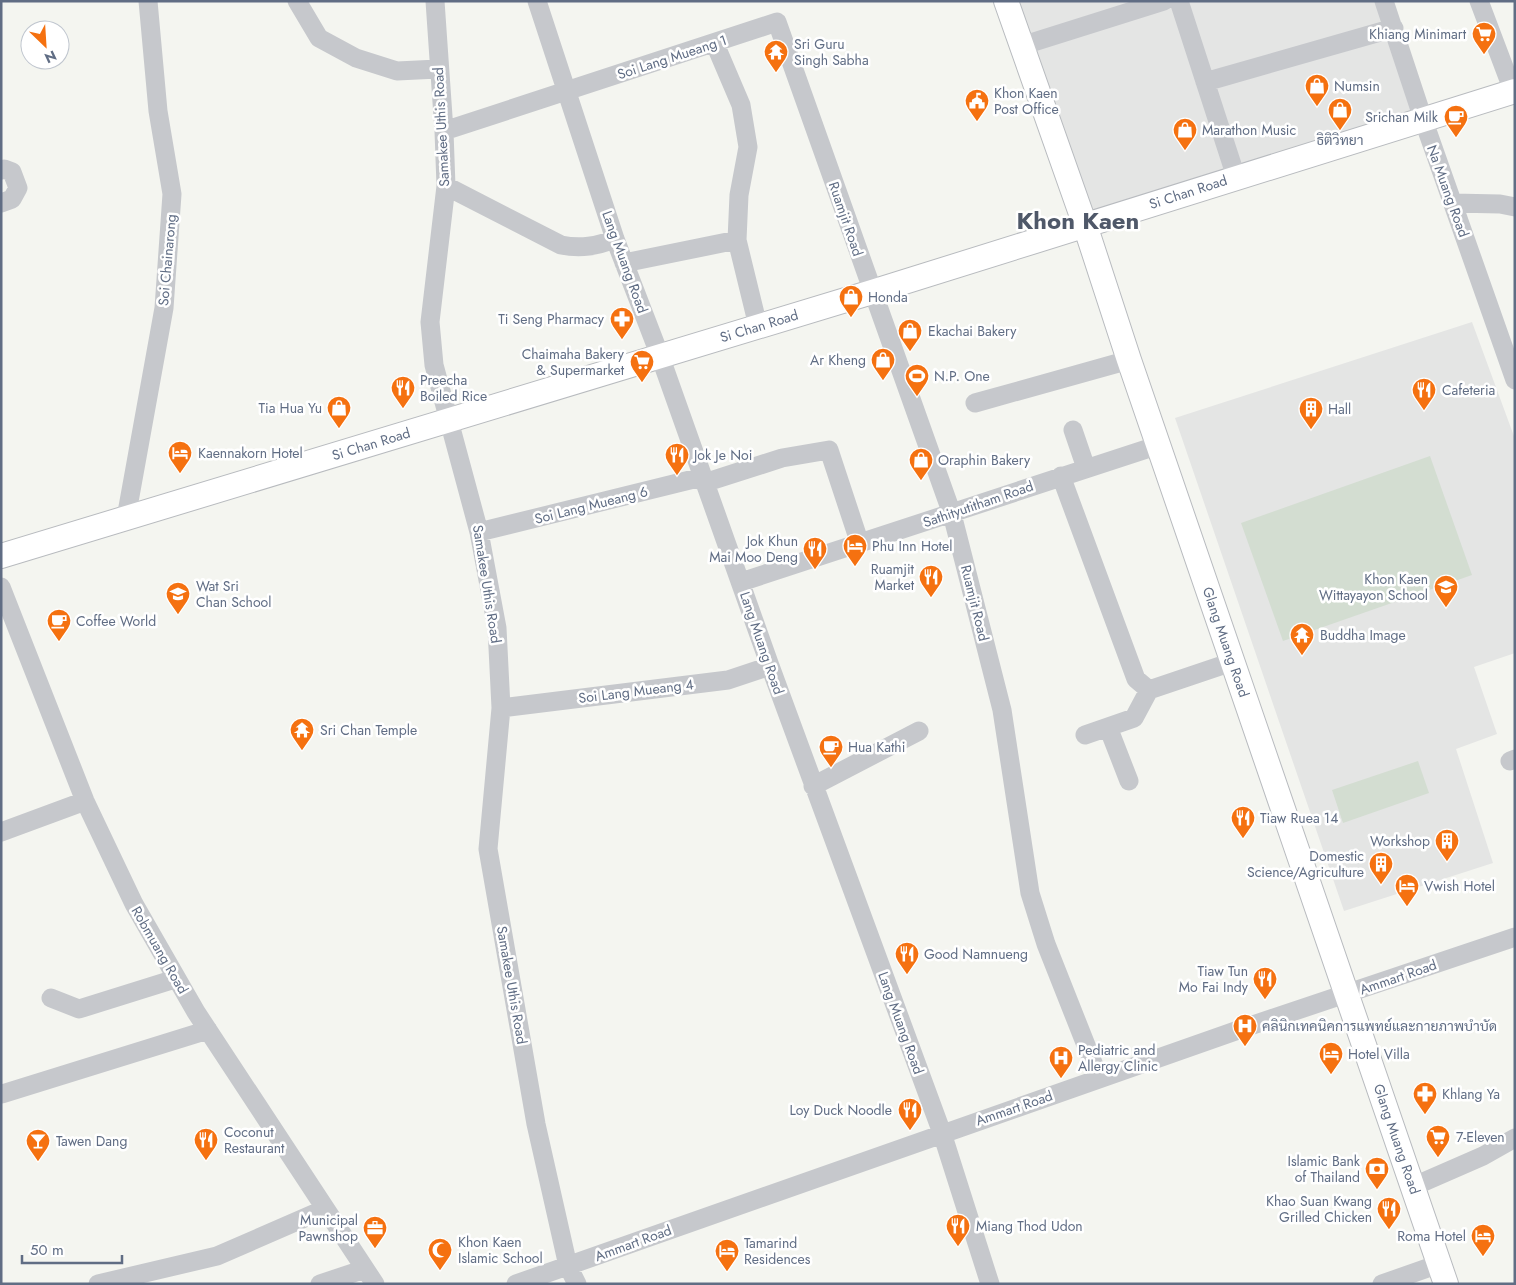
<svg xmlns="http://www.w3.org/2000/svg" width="1516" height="1285" viewBox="0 0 1516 1285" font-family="Jost,Sarabun,sans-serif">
<rect width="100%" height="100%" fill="#f4f5f0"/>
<path fill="#e4e5e4" d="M1006 1H1384L1423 119 1085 225Z
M1472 322 1515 439V653L1474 667 1497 734 1456 749 1493 863 1344 911 1175 418Z"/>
<path fill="#d3ddd1" d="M1430 456 1472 575 1283 641 1241 523Z
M1418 761 1429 793 1343 823 1332 790Z"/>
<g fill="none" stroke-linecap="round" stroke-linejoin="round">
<defs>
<path id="major" d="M1006 1 1085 225 1129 360 1446 1284
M1 556 872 292 1515 91"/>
</defs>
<use href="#major" stroke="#b8bbbf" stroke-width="26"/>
<path stroke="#c6c8cc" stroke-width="19" d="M297 1 319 38 356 58 397 71 438 69
M435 1 444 131 446 186 430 322 434 365 479 532 497 628 501 708 488 849 536 1124 568 1266 577 1284
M537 1 615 239 660 356 770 666 942 1133 990 1284
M1179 1 1236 177
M1384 1 1423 119 1515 380
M1479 1 1513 91
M715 44 741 105 748 147 739 195 737 240 758 326
M1021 46 1164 1
M1205 82 1394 28
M444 131 777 22 952 514 1002 710 1030 893 1046 944 1099 1078
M1 170 4 169 12 172 18 188 12 199 1 203
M446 186 561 245C581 249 597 246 615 239
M1453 203 1500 204 1515 207
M624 263 737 240
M975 403 1129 360
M1073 430 1086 468
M1061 476 1136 679 1149 690 1232 662
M704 483 782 458 829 450 860 544
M126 518 164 308 172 194 158 111 148 1
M479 532 702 477
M741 582 1159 445
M1 587 85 801 134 904 196 1012 375 1284
M501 708 728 680 770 666
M1108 727 1129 781
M1085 735 1134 718 1149 690
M1510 761 1515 759
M813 786 919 731
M1 832 85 801
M51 998 79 1009 175 979
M2 1094 208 1030
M1412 1187 1483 1156 1515 1138
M98 1284 217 1256 325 1209
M320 1284 365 1269
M516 1284 1244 1028 1515 937
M1382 1284 1439 1264"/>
<use href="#major" stroke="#fff" stroke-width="24"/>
</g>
<defs>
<symbol id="supermarket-pin" viewBox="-11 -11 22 30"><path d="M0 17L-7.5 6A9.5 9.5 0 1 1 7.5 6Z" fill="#f57110" stroke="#fff"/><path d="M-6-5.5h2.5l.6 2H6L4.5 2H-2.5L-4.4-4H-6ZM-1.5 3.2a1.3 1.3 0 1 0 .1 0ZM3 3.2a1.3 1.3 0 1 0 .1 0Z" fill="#fff"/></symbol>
<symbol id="temple-pin" viewBox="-11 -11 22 30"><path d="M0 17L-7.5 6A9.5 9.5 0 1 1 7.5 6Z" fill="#f57110" stroke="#fff"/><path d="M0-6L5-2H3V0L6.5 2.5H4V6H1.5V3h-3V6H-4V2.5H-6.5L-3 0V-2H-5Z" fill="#fff"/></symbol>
<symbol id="shop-pin" viewBox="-11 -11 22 30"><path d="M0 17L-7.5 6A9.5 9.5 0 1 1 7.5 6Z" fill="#f57110" stroke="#fff"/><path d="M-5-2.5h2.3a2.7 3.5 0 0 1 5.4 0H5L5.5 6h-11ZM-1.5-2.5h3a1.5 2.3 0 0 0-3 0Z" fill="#fff"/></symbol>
<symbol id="civic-pin" viewBox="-11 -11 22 30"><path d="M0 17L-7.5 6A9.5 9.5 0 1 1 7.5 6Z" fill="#f57110" stroke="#fff"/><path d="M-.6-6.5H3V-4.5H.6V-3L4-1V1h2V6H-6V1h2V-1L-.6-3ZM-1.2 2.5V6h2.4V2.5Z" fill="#fff"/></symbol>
<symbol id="cafe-pin" viewBox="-11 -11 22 30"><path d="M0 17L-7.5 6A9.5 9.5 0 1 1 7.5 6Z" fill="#f57110" stroke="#fff"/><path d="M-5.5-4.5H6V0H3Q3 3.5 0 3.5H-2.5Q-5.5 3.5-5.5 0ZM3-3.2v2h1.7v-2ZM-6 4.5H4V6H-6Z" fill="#fff"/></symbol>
<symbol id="pharmacy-pin" viewBox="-11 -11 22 30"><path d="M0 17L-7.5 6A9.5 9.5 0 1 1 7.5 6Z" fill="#f57110" stroke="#fff"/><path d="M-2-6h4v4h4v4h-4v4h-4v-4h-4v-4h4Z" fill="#fff"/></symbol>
<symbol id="stadium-pin" viewBox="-11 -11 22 30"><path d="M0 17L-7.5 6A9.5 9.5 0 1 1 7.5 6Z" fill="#f57110" stroke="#fff"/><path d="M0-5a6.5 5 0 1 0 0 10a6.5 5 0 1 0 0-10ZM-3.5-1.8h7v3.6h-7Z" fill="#fff"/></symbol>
<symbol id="restaurant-pin" viewBox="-11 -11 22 30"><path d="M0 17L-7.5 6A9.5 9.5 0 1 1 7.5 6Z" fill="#f57110" stroke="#fff"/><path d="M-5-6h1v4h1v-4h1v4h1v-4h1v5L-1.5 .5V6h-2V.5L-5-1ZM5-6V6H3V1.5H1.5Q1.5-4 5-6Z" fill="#fff"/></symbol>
<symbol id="building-pin" viewBox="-11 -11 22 30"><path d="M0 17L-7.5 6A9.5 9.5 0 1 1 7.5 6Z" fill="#f57110" stroke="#fff"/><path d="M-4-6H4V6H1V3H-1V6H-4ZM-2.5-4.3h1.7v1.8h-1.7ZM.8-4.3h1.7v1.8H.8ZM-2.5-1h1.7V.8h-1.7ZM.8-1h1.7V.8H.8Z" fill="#fff"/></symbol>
<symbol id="hotel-pin" viewBox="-11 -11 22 30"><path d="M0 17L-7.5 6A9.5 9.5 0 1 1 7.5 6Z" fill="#f57110" stroke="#fff"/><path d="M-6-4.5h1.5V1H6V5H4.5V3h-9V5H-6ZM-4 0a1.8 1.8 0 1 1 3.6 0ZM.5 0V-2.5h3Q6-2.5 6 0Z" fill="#fff"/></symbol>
<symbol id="school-pin" viewBox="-11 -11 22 30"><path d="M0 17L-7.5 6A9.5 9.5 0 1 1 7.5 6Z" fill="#f57110" stroke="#fff"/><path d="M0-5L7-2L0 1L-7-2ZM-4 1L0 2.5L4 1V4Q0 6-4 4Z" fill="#fff"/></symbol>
<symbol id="hospital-pin" viewBox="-11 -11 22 30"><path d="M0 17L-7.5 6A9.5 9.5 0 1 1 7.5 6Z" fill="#f57110" stroke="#fff"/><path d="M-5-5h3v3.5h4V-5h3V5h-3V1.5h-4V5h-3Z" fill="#fff"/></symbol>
<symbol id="bar-pin" viewBox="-11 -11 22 30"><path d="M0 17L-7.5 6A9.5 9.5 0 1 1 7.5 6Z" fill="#f57110" stroke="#fff"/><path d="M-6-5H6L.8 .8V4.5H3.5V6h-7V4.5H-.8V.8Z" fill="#fff"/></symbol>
<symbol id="bank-pin" viewBox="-11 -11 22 30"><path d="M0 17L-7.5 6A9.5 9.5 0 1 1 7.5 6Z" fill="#f57110" stroke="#fff"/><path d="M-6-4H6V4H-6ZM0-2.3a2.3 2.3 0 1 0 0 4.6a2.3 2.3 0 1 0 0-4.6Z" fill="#fff"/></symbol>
<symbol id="office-pin" viewBox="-11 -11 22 30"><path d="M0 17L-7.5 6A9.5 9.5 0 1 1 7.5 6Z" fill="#f57110" stroke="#fff"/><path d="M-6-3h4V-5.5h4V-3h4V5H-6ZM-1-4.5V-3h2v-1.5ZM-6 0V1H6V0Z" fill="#fff"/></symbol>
<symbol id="mosque-pin" viewBox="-11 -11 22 30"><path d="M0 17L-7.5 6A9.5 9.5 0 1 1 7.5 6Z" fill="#f57110" stroke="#fff"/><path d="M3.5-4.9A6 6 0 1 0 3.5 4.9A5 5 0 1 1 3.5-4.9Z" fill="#fff"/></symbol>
</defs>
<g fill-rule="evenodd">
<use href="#supermarket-pin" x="1470" y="20" width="28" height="38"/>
<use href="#temple-pin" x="762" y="38" width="28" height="38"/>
<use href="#shop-pin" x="1303" y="72" width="28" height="38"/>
<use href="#civic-pin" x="963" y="87" width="28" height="38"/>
<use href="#shop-pin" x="1326" y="96" width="28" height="38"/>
<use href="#cafe-pin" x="1442" y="103" width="28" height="38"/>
<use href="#shop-pin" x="1171" y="116" width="28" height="38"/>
<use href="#shop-pin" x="837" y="283" width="28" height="38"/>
<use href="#pharmacy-pin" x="608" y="305" width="28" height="38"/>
<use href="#shop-pin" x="896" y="317" width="28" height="38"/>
<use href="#shop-pin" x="869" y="346" width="28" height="38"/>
<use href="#supermarket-pin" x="628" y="348" width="28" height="38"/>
<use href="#stadium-pin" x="903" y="362" width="28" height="38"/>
<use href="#restaurant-pin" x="389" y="374" width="28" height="38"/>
<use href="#restaurant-pin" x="1410" y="376" width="28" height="38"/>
<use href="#shop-pin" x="325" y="394" width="28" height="38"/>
<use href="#building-pin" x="1297" y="395" width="28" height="38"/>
<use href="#hotel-pin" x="166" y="439" width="28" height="38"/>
<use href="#restaurant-pin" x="663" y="441" width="28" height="38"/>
<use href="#shop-pin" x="907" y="446" width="28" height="38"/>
<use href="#hotel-pin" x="841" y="532" width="28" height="38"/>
<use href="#restaurant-pin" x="801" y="535" width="28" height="38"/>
<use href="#restaurant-pin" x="917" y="563" width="28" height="38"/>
<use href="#school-pin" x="1432" y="573" width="28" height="38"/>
<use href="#school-pin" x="164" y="580" width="28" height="38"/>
<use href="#cafe-pin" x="45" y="607" width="28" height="38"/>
<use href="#temple-pin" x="1288" y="621" width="28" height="38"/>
<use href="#temple-pin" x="288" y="716" width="28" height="38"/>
<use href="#cafe-pin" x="817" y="733" width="28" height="38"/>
<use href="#restaurant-pin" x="1229" y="804" width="28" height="38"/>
<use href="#building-pin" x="1433" y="827" width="28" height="38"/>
<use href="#building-pin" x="1367" y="850" width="28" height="38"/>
<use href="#hotel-pin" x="1393" y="872" width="28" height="38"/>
<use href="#restaurant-pin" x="893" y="940" width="28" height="38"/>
<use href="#restaurant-pin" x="1251" y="965" width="28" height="38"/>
<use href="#hospital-pin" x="1231" y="1012" width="28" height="38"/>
<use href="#hotel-pin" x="1317" y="1040" width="28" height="38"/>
<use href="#hospital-pin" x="1047" y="1044" width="28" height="38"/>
<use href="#pharmacy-pin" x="1411" y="1080" width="28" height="38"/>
<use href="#restaurant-pin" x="896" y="1096" width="28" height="38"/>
<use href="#supermarket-pin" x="1424" y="1123" width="28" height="38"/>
<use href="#restaurant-pin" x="192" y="1126" width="28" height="38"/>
<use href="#bar-pin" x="24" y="1127" width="28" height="38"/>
<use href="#bank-pin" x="1363" y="1155" width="28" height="38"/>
<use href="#restaurant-pin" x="1375" y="1195" width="28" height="38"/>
<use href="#restaurant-pin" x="944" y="1212" width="28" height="38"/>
<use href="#office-pin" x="361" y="1214" width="28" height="38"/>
<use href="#hotel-pin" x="1469" y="1222" width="28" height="38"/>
<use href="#mosque-pin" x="426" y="1236" width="28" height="38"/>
<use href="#hotel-pin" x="713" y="1237" width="28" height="38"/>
</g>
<g text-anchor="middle" stroke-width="5" stroke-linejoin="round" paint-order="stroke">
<g font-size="14" fill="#606d84" stroke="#fff" text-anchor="start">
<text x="1466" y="39" text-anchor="end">Khiang Minimart</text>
<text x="794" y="49">Sri Guru<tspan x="794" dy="16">Singh Sabha</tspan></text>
<text x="1334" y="91">Numsin</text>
<text x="994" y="98">Khon Kaen<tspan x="994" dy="16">Post Office</tspan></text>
<text x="1438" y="122" text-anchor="end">Srichan Milk</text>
<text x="1202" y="135">Marathon Music</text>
<text x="1340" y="145" text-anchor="middle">ธิติวิทยา</text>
<text x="868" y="302">Honda</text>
<text x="604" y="324" text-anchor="end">Ti Seng Pharmacy</text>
<text x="928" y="336">Ekachai Bakery</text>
<text x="624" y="359" text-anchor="end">Chaimaha Bakery<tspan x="624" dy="16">&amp; Supermarket</tspan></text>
<text x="866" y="365" text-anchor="end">Ar Kheng</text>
<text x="934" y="381">N.P. One</text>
<text x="420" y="385">Preecha<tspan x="420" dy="16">Boiled Rice</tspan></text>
<text x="1442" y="395">Cafeteria</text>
<text x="322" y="413" text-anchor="end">Tia Hua Yu</text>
<text x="1328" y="414">Hall</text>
<text x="198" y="458">Kaennakorn Hotel</text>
<text x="694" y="460">Jok Je Noi</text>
<text x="938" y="465">Oraphin Bakery</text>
<text x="798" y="546" text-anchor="end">Jok Khun<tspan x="798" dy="16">Mai Moo Deng</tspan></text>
<text x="872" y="551">Phu Inn Hotel</text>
<text x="914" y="574" text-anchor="end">Ruamjit<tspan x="914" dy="16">Market</tspan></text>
<text x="1428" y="584" text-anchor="end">Khon Kaen<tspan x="1428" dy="16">Wittayayon School</tspan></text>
<text x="196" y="591">Wat Sri<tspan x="196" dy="16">Chan School</tspan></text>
<text x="76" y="626">Coffee World</text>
<text x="1320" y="640">Buddha Image</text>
<text x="320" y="735">Sri Chan Temple</text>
<text x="848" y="752">Hua Kathi</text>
<text x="1260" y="823">Tiaw Ruea 14</text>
<text x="1430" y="846" text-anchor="end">Workshop</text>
<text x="1364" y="861" text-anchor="end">Domestic<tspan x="1364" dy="16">Science/Agriculture</tspan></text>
<text x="1424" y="891">Vwish Hotel</text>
<text x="924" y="959">Good Namnueng</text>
<text x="1248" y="976" text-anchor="end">Tiaw Tun<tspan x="1248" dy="16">Mo Fai Indy</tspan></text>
<text x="1262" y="1031">คลินิกเทคนิคการแพทย์และกายภาพบำบัด</text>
<text x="1078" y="1055">Pediatric and<tspan x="1078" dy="16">Allergy Clinic</tspan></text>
<text x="1348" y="1059">Hotel Villa</text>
<text x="1442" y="1099">Khlang Ya</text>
<text x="892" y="1115" text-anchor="end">Loy Duck Noodle</text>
<text x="224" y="1137">Coconut<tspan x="224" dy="16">Restaurant</tspan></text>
<text x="1456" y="1142">7-Eleven</text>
<text x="56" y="1146">Tawen Dang</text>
<text x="1360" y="1166" text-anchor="end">Islamic Bank<tspan x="1360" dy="16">of Thailand</tspan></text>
<text x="1372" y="1206" text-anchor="end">Khao Suan Kwang<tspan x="1372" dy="16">Grilled Chicken</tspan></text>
<text x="358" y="1225" text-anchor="end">Municipal<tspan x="358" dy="16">Pawnshop</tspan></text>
<text x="976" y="1231">Miang Thod Udon</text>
<text x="1466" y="1241" text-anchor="end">Roma Hotel</text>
<text x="458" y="1247">Khon Kaen<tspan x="458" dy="16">Islamic School</tspan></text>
<text x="744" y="1248">Tamarind<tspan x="744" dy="16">Residences</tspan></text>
</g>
<g font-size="14" fill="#606d84" stroke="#fff">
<text transform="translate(672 57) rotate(-18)" y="5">Soi Lang Mueang 1</text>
<text transform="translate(441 127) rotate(-93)" y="5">Samakee Uthis Road</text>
<text transform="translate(1448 191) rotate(70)" y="5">Na Muang Road</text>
<text transform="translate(1188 192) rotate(-18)" y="5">Si Chan Road</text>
<text transform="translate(846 219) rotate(71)" y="5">Ruamjit Road</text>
<text transform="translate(167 260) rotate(-85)" y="5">Soi Chainarong</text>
<text transform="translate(625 262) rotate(70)" y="5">Lang Muang Road</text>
<text transform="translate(759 326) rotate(-17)" y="5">Si Chan Road</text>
<text transform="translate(371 444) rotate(-17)" y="5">Si Chan Road</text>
<text transform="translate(978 504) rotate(-19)" y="5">Sathityutitham Road</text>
<text transform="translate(591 505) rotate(-14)" y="5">Soi Lang Mueang 6</text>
<text transform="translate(487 584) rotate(81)" y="5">Samakee Uthis Road</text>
<text transform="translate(975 603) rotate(76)" y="5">Ruamjit Road</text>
<text transform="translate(1226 642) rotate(71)" y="5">Glang Muang Road</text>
<text transform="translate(762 643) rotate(71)" y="5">Lang Muang Road</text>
<text transform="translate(636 691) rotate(-7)" y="5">Soi Lang Mueang 4</text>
<text transform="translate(160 950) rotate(60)" y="5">Robmuang Road</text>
<text transform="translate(1398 977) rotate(-19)" y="5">Ammart Road</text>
<text transform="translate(512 985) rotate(80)" y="5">Samakee Uthis Road</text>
<text transform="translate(901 1023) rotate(70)" y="5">Lang Muang Road</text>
<text transform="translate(1014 1108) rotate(-19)" y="5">Ammart Road</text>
<text transform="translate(1397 1139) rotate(71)" y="5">Glang Muang Road</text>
<text transform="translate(633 1243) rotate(-20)" y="5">Ammart Road</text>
</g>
<g font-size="24" font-weight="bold" fill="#4f5869" stroke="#fff">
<text x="1078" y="229">Khon Kaen</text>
</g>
</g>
<rect width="1516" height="1285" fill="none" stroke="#606d84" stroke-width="5"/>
<g transform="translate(45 45) rotate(155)"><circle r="24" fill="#ffffff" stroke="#bfc5ce"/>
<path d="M0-4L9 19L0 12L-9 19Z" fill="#f57110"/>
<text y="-8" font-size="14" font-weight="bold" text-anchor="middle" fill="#606d84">N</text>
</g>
<path d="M22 1255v8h100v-8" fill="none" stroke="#606d84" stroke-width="2.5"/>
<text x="30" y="1255" font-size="15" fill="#606d84" stroke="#ffffff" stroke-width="4" paint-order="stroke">50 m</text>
</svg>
